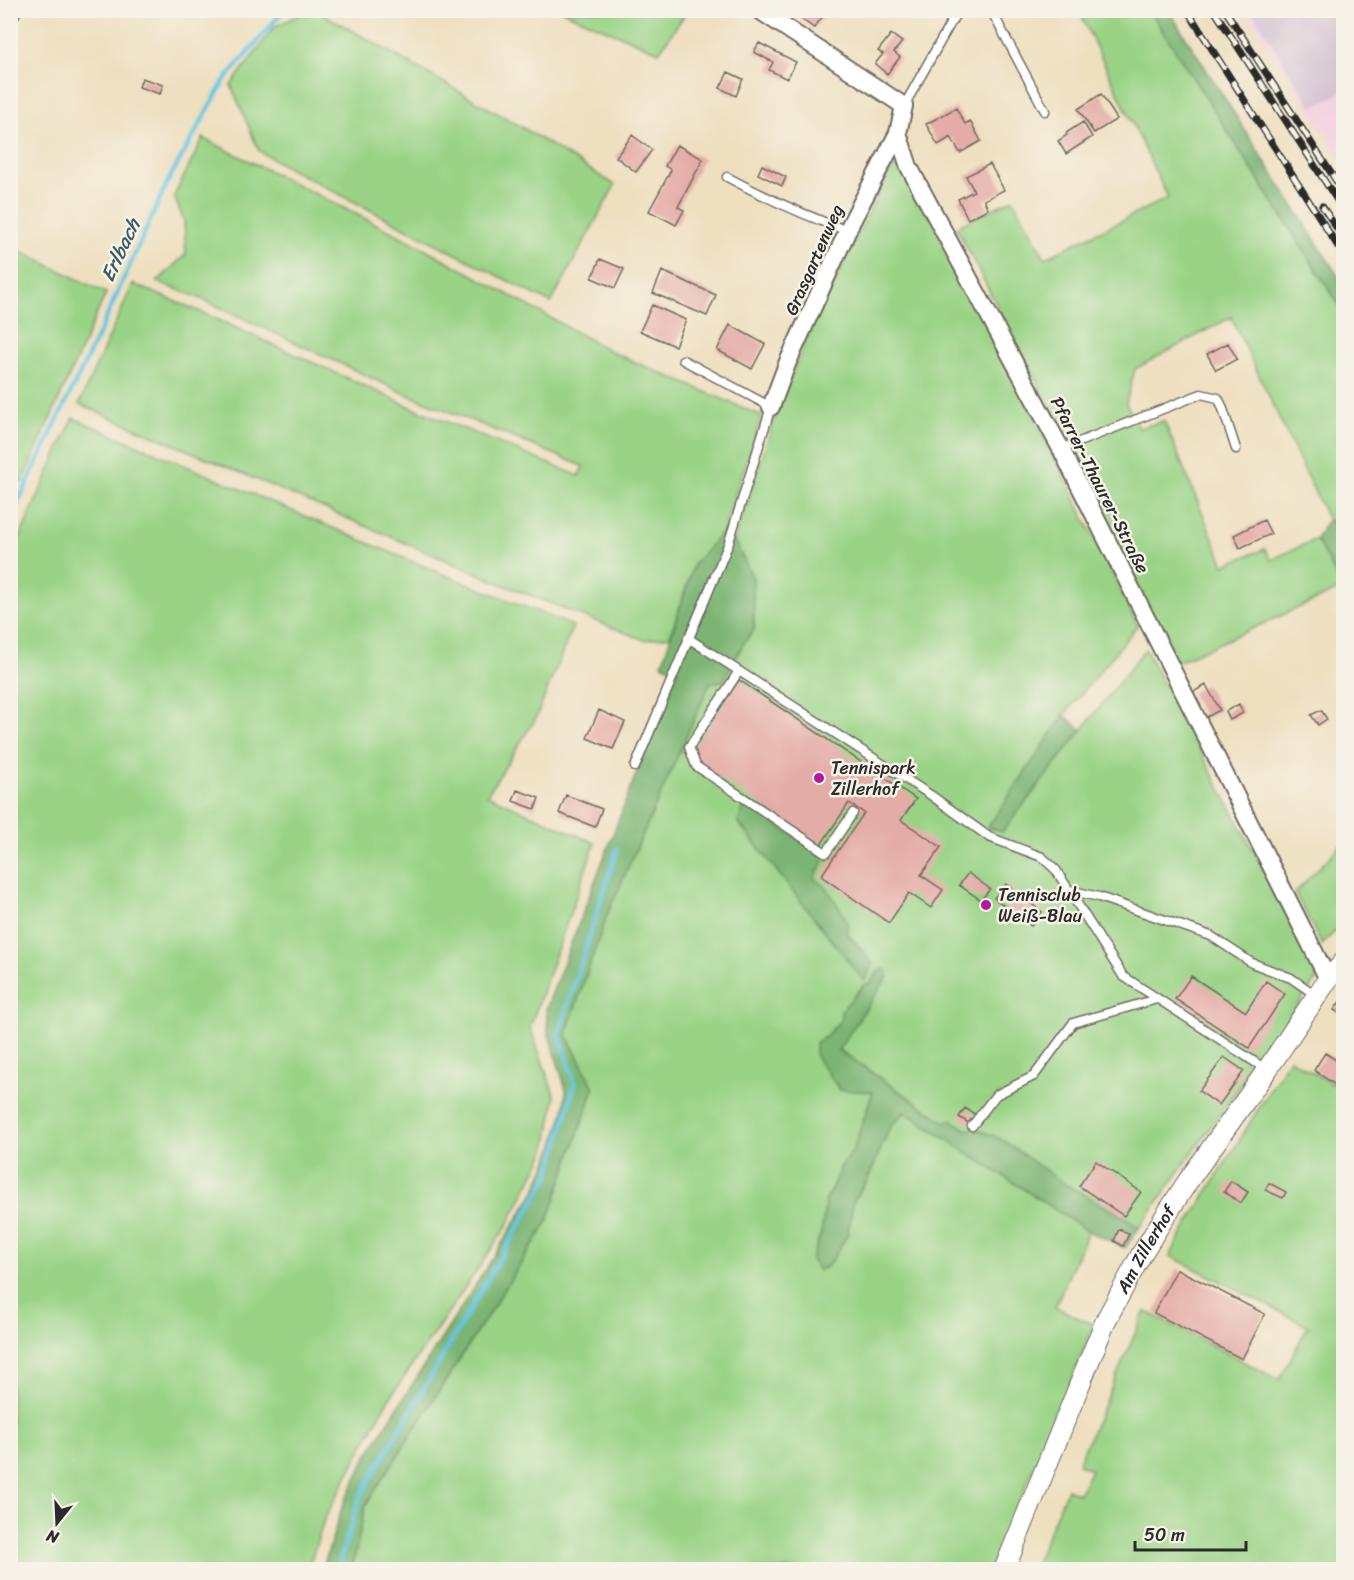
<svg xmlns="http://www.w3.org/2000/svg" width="1354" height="1580" viewBox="0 0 1354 1580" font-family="Sriracha,sans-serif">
<rect width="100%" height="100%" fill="#f7f3e8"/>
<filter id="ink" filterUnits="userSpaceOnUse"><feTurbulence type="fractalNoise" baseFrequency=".0167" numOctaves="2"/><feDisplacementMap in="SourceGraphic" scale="12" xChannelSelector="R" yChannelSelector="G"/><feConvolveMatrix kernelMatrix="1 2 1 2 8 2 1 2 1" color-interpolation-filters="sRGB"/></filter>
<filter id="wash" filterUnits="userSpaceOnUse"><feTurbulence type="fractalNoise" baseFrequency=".008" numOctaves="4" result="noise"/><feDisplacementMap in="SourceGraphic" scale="24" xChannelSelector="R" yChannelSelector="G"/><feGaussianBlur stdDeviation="1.35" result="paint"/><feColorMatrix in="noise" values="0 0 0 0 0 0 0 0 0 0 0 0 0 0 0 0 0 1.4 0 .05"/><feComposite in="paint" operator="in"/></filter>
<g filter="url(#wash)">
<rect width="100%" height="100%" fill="#eedfbf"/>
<path fill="#f3cfe0" d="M1246 11H1343V163Z"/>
<path fill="#cfbdcf" d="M1252 11H1343V91L1312 107Z"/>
<path fill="#9ad386" stroke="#627f58" stroke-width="1.5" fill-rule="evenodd" d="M308 11H318L518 125 615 185 551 303 283 165 259 151 231 85 275 26Z
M562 11H687L659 52Z
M1079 11H1150L1343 311V527L1328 520 1231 317 1135 369 1126 403 1139 428 1164 421 1224 565 1265 549 1271 560 1316 539 1343 588 1175 663 1079 463 956 227 1013 199 1045 258 1168 198Z
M203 138 420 246 614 353 762 416 723 531 694 564 670 636 644 640 504 585 79 404 133 284 201 312 413 408 579 476 583 466 404 393 195 296 157 282 186 254 184 221 174 196Z
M909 167 1138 625 1064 715 1002 832 1145 649 1320 974 1139 1228 1126 1218 950 1120 945 1122 838 1049 888 976 879 971 870 984H865L841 1011V1020L825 1037 815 1043 830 1075 840 1090 873 1091 853 1151 842 1165 826 1200 821 1233 811 1260 847 1236 854 1199 867 1181 890 1127 905 1112 1088 1231 1055 1307 1094 1325 991 1569 352 1570 365 1506 547 1223 594 1088 566 1034 607 914 710 683 723 680 745 641 754 630 753 578 734 541 777 411 809 333 891 168ZM746 804 814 877 829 891 847 933 873 964 738 822Z
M10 246 106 293 22 482 11 474Z
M73 418 413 562 573 626 536 718 487 795 595 843 530 1027 555 1097 546 1150 507 1226 385 1405 324 1520 308 1569H11V562L23 530Z
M1343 843V922L1322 945 1295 893Z
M1289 1059 1343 1090V1569L1033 1570 1067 1489 1079 1494 1091 1470 1078 1464 1145 1311 1279 1380 1308 1326 1170 1256 1189 1222Z"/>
<path fill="#7bb573" stroke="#53704f" stroke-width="1.5" d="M1150 11H1169L1343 284V311Z
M1328 520 1343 527V588L1316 539Z
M723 531 734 541 753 578 754 630 745 641 723 681 710 683 607 915 566 1034 594 1088 547 1223 365 1506 352 1569 322 1570 343 1505 368 1454 534 1193 552 1151 564 1112 566 1090 548 1031 546 1009 643 756 678 671 662 664 694 564Z
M1064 715 1082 730 1002 832 988 827Z
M745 804 811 848 824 861 814 877 829 891 848 922 847 933 873 964 864 981 738 822Z
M885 969 888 976 838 1050 945 1122 950 1120 967 1130 974 1128 1001 1139 1068 1186 1126 1218 1139 1228 1125 1248 1088 1231 905 1112 890 1127 867 1181 854 1199 847 1236 828 1266 819 1270 811 1260 821 1233 826 1200 842 1165 853 1151 873 1092 840 1090 815 1055V1043L825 1037 841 1020V1011L865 984H870L879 971Z"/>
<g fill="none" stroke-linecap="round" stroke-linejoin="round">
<path stroke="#65c6e3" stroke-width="4.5" d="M10 519 102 327 167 183 224 81 284 10
M337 1570 360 1497 549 1175 575 1083 559 1033 617 849"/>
</g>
<g id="blocks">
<path fill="#e4aca6" d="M801 10H825L827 11 814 28 797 16Z
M891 34 902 42 894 52 900 57 887 74 875 64 883 54 878 51Z
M759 43 796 62 787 79 769 70 773 62 754 52Z
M728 72 743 79 736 96 720 88Z
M142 78 163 85 160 94 139 87Z
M1101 94 1117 119 1094 133 1078 109Z
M956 108 965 124 970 121 981 141 960 153 951 137 938 145 926 124Z
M1083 122 1092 137 1066 154 1058 141 1067 135 1066 133Z
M632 135 652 150 636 172 616 157Z
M677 145 703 159 678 207 684 210 676 225 649 211 671 170 665 166Z
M990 164 1004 190 984 200 988 209 968 219 958 199 974 191 966 176Z
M762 165 786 177 782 186 758 174Z
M600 259 624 269 615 288 592 278Z
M662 271 716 295 707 316 653 293Z
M652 305 686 320 675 346 640 331Z
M730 325 765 344 752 369 717 350Z
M1228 343 1237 359 1216 370 1207 354Z
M1264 520 1271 534 1240 548 1234 535Z
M739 680 916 799 901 820 941 847 921 875 943 890 931 908 909 893 889 923 821 876 864 813 849 803 820 846 696 762 692 749Z
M1206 685 1220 710 1205 718 1191 693Z
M1239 704 1243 713 1230 720 1226 711Z
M599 710 625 722 613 749 587 738Z
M1321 710 1327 719 1318 725 1311 715Z
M517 790 539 798 535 809 513 801Z
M566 795 602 809 595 827 559 813Z
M968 873 990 889 981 900 959 885Z
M1006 884 1042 912 1031 926 994 898Z
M1191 976 1246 1012 1266 981 1285 994 1249 1048 1175 999Z
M1344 996V1016L1334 1010Z
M1325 1053 1344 1065V1086L1341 1089 1314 1070Z
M1224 1057 1244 1071 1219 1105 1199 1091Z
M965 1108 976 1115 970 1124 959 1117Z
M1096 1161 1141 1192 1124 1216 1079 1186Z
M1231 1181 1248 1192 1241 1203 1224 1192Z
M1269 1183 1286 1192 1283 1198 1265 1190Z
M1119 1229 1129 1234 1123 1246 1114 1241Z
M1177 1269 1265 1314 1242 1359 1154 1313Z"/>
</g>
</g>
<g filter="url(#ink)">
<use href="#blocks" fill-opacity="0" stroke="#6f6a5f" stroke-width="1.5"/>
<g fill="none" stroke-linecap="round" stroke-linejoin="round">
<defs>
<path id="service" d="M991 10 1045 111
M904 106 958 10
M727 177C766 198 806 216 848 231
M1061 449 1201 394 1218 398 1222 406 1236 449
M688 638 932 796 989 837 1042 857 1056 870 1123 976 1267 1070
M739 671 689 747 696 766 826 853 853 813
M635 767 728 545 771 407 683 360
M1069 890 1099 897 1211 936 1252 963 1291 978 1317 996
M972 1126 996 1095 1034 1076 1073 1023 1157 999"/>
<path id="minor" d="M759 10 904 106 898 133 909 167 1061 449 1328 979
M10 14 12 10
M771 407 787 364 852 221 898 133"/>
<g id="tertiary">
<path id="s1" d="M1004 1570 1106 1320 1141 1255 1157 1229 1188 1181 1267 1070 1328 979 1344 962"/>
</g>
</defs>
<use href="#service" stroke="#6f6a5f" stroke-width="11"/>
<use href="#minor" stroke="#6f6a5f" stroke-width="20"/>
<use href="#tertiary" stroke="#6f6a5f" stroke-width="22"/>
<use href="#service" stroke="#fff" stroke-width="8"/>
<use href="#minor" stroke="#fff" stroke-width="16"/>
<use href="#tertiary" stroke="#fff" stroke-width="20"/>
<defs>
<path id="rail" d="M1187 10 1344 256
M1214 10 1344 211
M1225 10 1344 193
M1322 206 1344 239"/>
</defs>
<use href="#rail" stroke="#2b2b2b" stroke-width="7"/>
<use href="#rail" stroke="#f7f3e8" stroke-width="4.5" stroke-dasharray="14" stroke-linecap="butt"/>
</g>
</g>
<g fill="#b5179e" stroke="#f7f3e8" stroke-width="2">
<circle cx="819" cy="778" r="6"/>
<circle cx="986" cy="905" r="6"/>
</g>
<g text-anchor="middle" stroke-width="5" stroke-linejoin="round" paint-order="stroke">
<g font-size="18" fill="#2b2b2b" stroke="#f7f3e8">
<text transform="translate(814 260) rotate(-66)" y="6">Grasgartenweg</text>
<text transform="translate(1100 485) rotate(63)" y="6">Pfarrer-Thaurer-Straße</text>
<text dy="6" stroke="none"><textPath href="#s1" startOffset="351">Am Zillerhof</textPath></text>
</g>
<g font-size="18" fill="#2b2b2b" stroke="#f7f3e8" text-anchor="start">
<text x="831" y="774">Tennispark<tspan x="831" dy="21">Zillerhof</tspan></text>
<text x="998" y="901">Tennisclub<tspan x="998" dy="21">Weiß-Blau</tspan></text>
</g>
<g font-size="20" font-style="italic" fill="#3c5a62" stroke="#f7f3e8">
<text transform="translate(120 250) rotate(-65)" y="7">Erlbach</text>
</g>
</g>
<rect width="1354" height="1580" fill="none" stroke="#f7f3e8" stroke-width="36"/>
<g transform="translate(57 1523) rotate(198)" stroke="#f7f3e8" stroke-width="4.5" paint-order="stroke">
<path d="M0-4.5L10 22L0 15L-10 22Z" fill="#2b2b2b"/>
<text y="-9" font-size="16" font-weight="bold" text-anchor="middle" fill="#2b2b2b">N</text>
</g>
<path d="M1135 1541v9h111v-9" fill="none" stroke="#2b2b2b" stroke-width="3"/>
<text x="1144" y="1541" font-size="18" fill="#2b2b2b" stroke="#f7f3e8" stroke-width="4.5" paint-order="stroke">50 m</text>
</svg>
